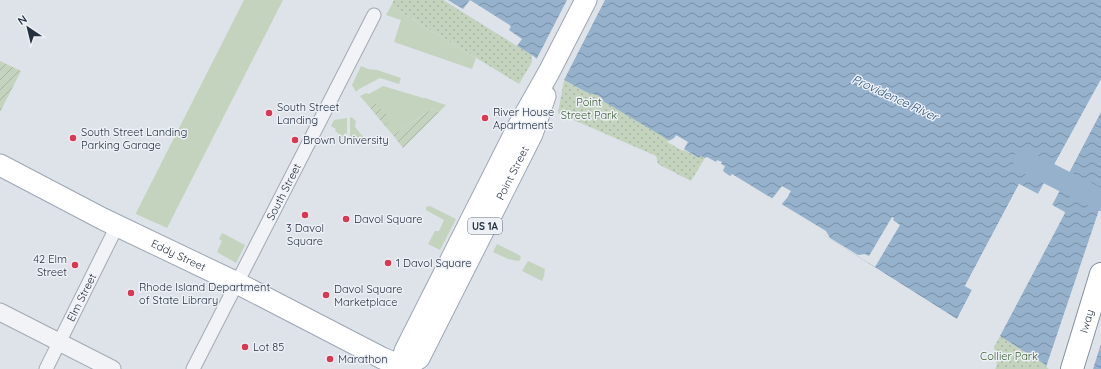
<svg xmlns="http://www.w3.org/2000/svg" width="1101" height="369" viewBox="0 0 1101 369" font-family="Quicksand,sans-serif">
<defs>
<pattern id="park-dots" width="8" height="8" patternUnits="userSpaceOnUse"><rect width="8" height="8" fill="#c4d3be"/><path d="M2 2h.1M6 6h.1" fill="none" stroke="#a8b5a4" stroke-width="1.8" stroke-linecap="round"/></pattern>
<pattern id="garden-furrows" width="10" height="10" patternUnits="userSpaceOnUse"><rect width="10" height="10" fill="#c4d3be"/><path d="M-1 1l2-2M0 10L10 0M9 11l2-2" fill="none" stroke="#a8b5a4"/></pattern>
<pattern id="water-waves" width="16" height="10" patternUnits="userSpaceOnUse"><rect width="16" height="10" fill="#95b1cc"/><path d="M0 5q4-4 8 0t8 0" fill="none" stroke="#7990a7"/></pattern>
</defs>
<rect width="100%" height="100%" fill="#dee2e9"/>
<path fill="#c4d3be" d="M244 0H283L167 228 136 214V213Z
M391 6 476 58 472 69 394 42 401 20 386 15Z
M361 66 368 69 377 70 401 78 399 84 380 78 359 89 356 92 352 85Z
M383 86 423 98H425L446 105 439 112 432 109 393 135 385 126 391 118 367 104 360 96 366 93 369 94Z
M351 117 356 121 355 127 369 144 368 145 350 136V118Z
M347 118V134L345 133 343 137 335 131 336 129 331 126 334 120Z
M430 206 456 219 440 250 428 244 435 231H439L444 220 426 210V207Z
M222 233 245 245 236 263 217 252 222 241 219 239Z
M497 244 519 255 521 257 520 260 518 261 508 259 493 252Z
M528 261 545 269 544 276 542 281 522 271Z"/>
<path fill="url(#park-dots)" d="M394 0H443L532 55V62L519 84 391 6Z
M564 80 586 92 591 84 684 150 699 158 701 156 705 158 691 181 658 164 656 156 558 113Z
M1000 336 1052 369H995L997 365 994 347Z"/>
<path fill="url(#garden-furrows)" d="M0 61 21 71 0 112Z
M367 104H376L391 118 385 126Z
M432 109 439 112 403 148 393 135Z"/>
<path fill="url(#water-waves)" d="M443 0H1101V369H1052L1000 336 1065 213 1052 205 1098 117 1084 111 1038 194 1019 184 965 286 972 290 957 319 824 235 826 231 732 174 730 176 723 171 725 166 721 164 722 162 717 160 716 162 707 157 705 158 701 156 699 158 598 98 600 96 586 92 564 80 532 55Z"/>
<path fill="#dee2e9" d="M443 0H448L463 9 470 0 511 26 509 30 522 39 517 46Z
M567 0H605L564 80 554 75 536 60Z
M1101 79V112L1052 205 1065 212 999 337V335L1063 213 1051 207 1050 205 1095 118 1085 113 1040 195 1038 196 1020 187 967 285 973 288 974 290 959 320 957 319 972 290 965 286 1019 184 1038 194Z
M676 135 688 142 683 151 667 142 674 138Z
M782 186 791 191 787 198 780 206 771 200Z
M1101 204V344L1093 369H1049L1046 367Z
M892 217 894 218 893 220 900 225 875 267 822 234 823 232 822 231H826L830 238 858 255 865 254 869 256Z"/>
<g fill="none" stroke-linecap="round" stroke-linejoin="round">
<path stroke="#95b1cc" stroke-width="22" d="M1024 161 1101 200"/>
<defs>
<g id="minor">
<path id="s1" d="M46 369 117 226"/>
<path id="s2" d="M193 369 374 15"/>
</g>
<path id="tertiary" d="M0 312 112 369"/>
<g id="primary">
<path id="s3" d="M0 165 103 219 237 283 382 358 401 366 404 369"/>
<path id="s4" d="M401 366 411 363 419 358 532 134 545 96"/>
<path d="M400 369 405 351 518 127 549 72 586 0"/>
</g>
<g id="motorway">
<path id="s5" d="M1072 369 1101 274"/>
</g>
</defs>
<use href="#minor" stroke="#a3a9b3" stroke-width="15"/>
<use href="#tertiary" stroke="#a3a9b3" stroke-width="19"/>
<use href="#primary" stroke="#9ca7b5" stroke-width="23"/>
<use href="#motorway" stroke="#8490a1" stroke-width="24"/>
<use href="#minor" stroke="#f1f3f7" stroke-width="13"/>
<use href="#tertiary" stroke="#f1f3f7" stroke-width="17"/>
<use href="#primary" stroke="#fff" stroke-width="21"/>
<use href="#motorway" stroke="#fff" stroke-width="22"/>
</g>
<g fill="#da3753" stroke="#edf1f6" stroke-width="1.5">
<circle cx="269" cy="113" r="4"/>
<circle cx="485" cy="118" r="4"/>
<circle cx="73" cy="138" r="4"/>
<circle cx="295" cy="140" r="4"/>
<circle cx="305" cy="215" r="4"/>
<circle cx="346" cy="219" r="4"/>
<circle cx="388" cy="263" r="4"/>
<circle cx="75" cy="265" r="4"/>
<circle cx="131" cy="293" r="4"/>
<circle cx="326" cy="295" r="4"/>
<circle cx="245" cy="347" r="4"/>
<circle cx="330" cy="359" r="4"/>
</g>
<g text-anchor="middle" stroke-width="3" stroke-linejoin="round" paint-order="stroke">
<rect fill="#edf1f6" stroke="#616a77" stroke-width="1" x="468" y="218" width="34" height="16" rx="3"/>
<g font-size="10" font-weight="bold" fill="#253041">
<text x="485" y="230">US 1A</text>
</g>
<g font-size="11" fill="#3b5e32" stroke="#edf1f6">
<text x="589" y="106">Point<tspan x="589" dy="13">Street Park</tspan></text>
<text x="1009" y="360">Collier Park</text>
</g>
<g font-size="11" fill="#253041" stroke="#edf1f6" text-anchor="start">
<text x="277" y="111">South Street<tspan x="277" dy="13">Landing</tspan></text>
<text x="493" y="116">River House<tspan x="493" dy="13">Apartments</tspan></text>
<text x="81" y="136">South Street Landing<tspan x="81" dy="13">Parking Garage</tspan></text>
<text x="303" y="144">Brown University</text>
<text x="354" y="223">Davol Square</text>
<text x="305" y="232" text-anchor="middle">3 Davol<tspan x="305" dy="13">Square</tspan></text>
<text x="67" y="263" text-anchor="end">42 Elm<tspan x="67" dy="13">Street</tspan></text>
<text x="396" y="267">1 Davol Square</text>
<text x="139" y="291">Rhode Island Department<tspan x="139" dy="13">of State Library</tspan></text>
<text x="334" y="293">Davol Square<tspan x="334" dy="13">Marketplace</tspan></text>
<text x="253" y="351">Lot 85</text>
<text x="338" y="363">Marathon</text>
</g>
<g font-size="11" fill="#253041" stroke="#edf1f6">
<text dy="4" stroke="none"><textPath href="#s4" startOffset="227">Point Street</textPath></text>
<text dy="4" stroke="none"><textPath href="#s2" startOffset="199">South Street</textPath></text>
<text dy="4" stroke="none"><textPath href="#s3" startOffset="200">Eddy Street</textPath></text>
<text dy="4" stroke="none"><textPath href="#s1" startOffset="80">Elm Street</textPath></text>
<text dy="4" stroke="none"><textPath href="#s5" startOffset="50">Iway</textPath></text>
</g>
<g font-size="12" font-style="italic" fill="#2c5078" stroke="#edf1f6">
<text transform="translate(895 98) rotate(25)" y="4">Providence River</text>
</g>
</g>
<g transform="translate(28 28) rotate(325)" stroke="#edf1f6" stroke-width="3" paint-order="stroke">
<path d="M0-3L7 15L0 10L-7 15Z" fill="#253041"/>
<text y="-6" font-size="11" font-weight="bold" text-anchor="middle" fill="#253041">N</text>
</g>
</svg>
